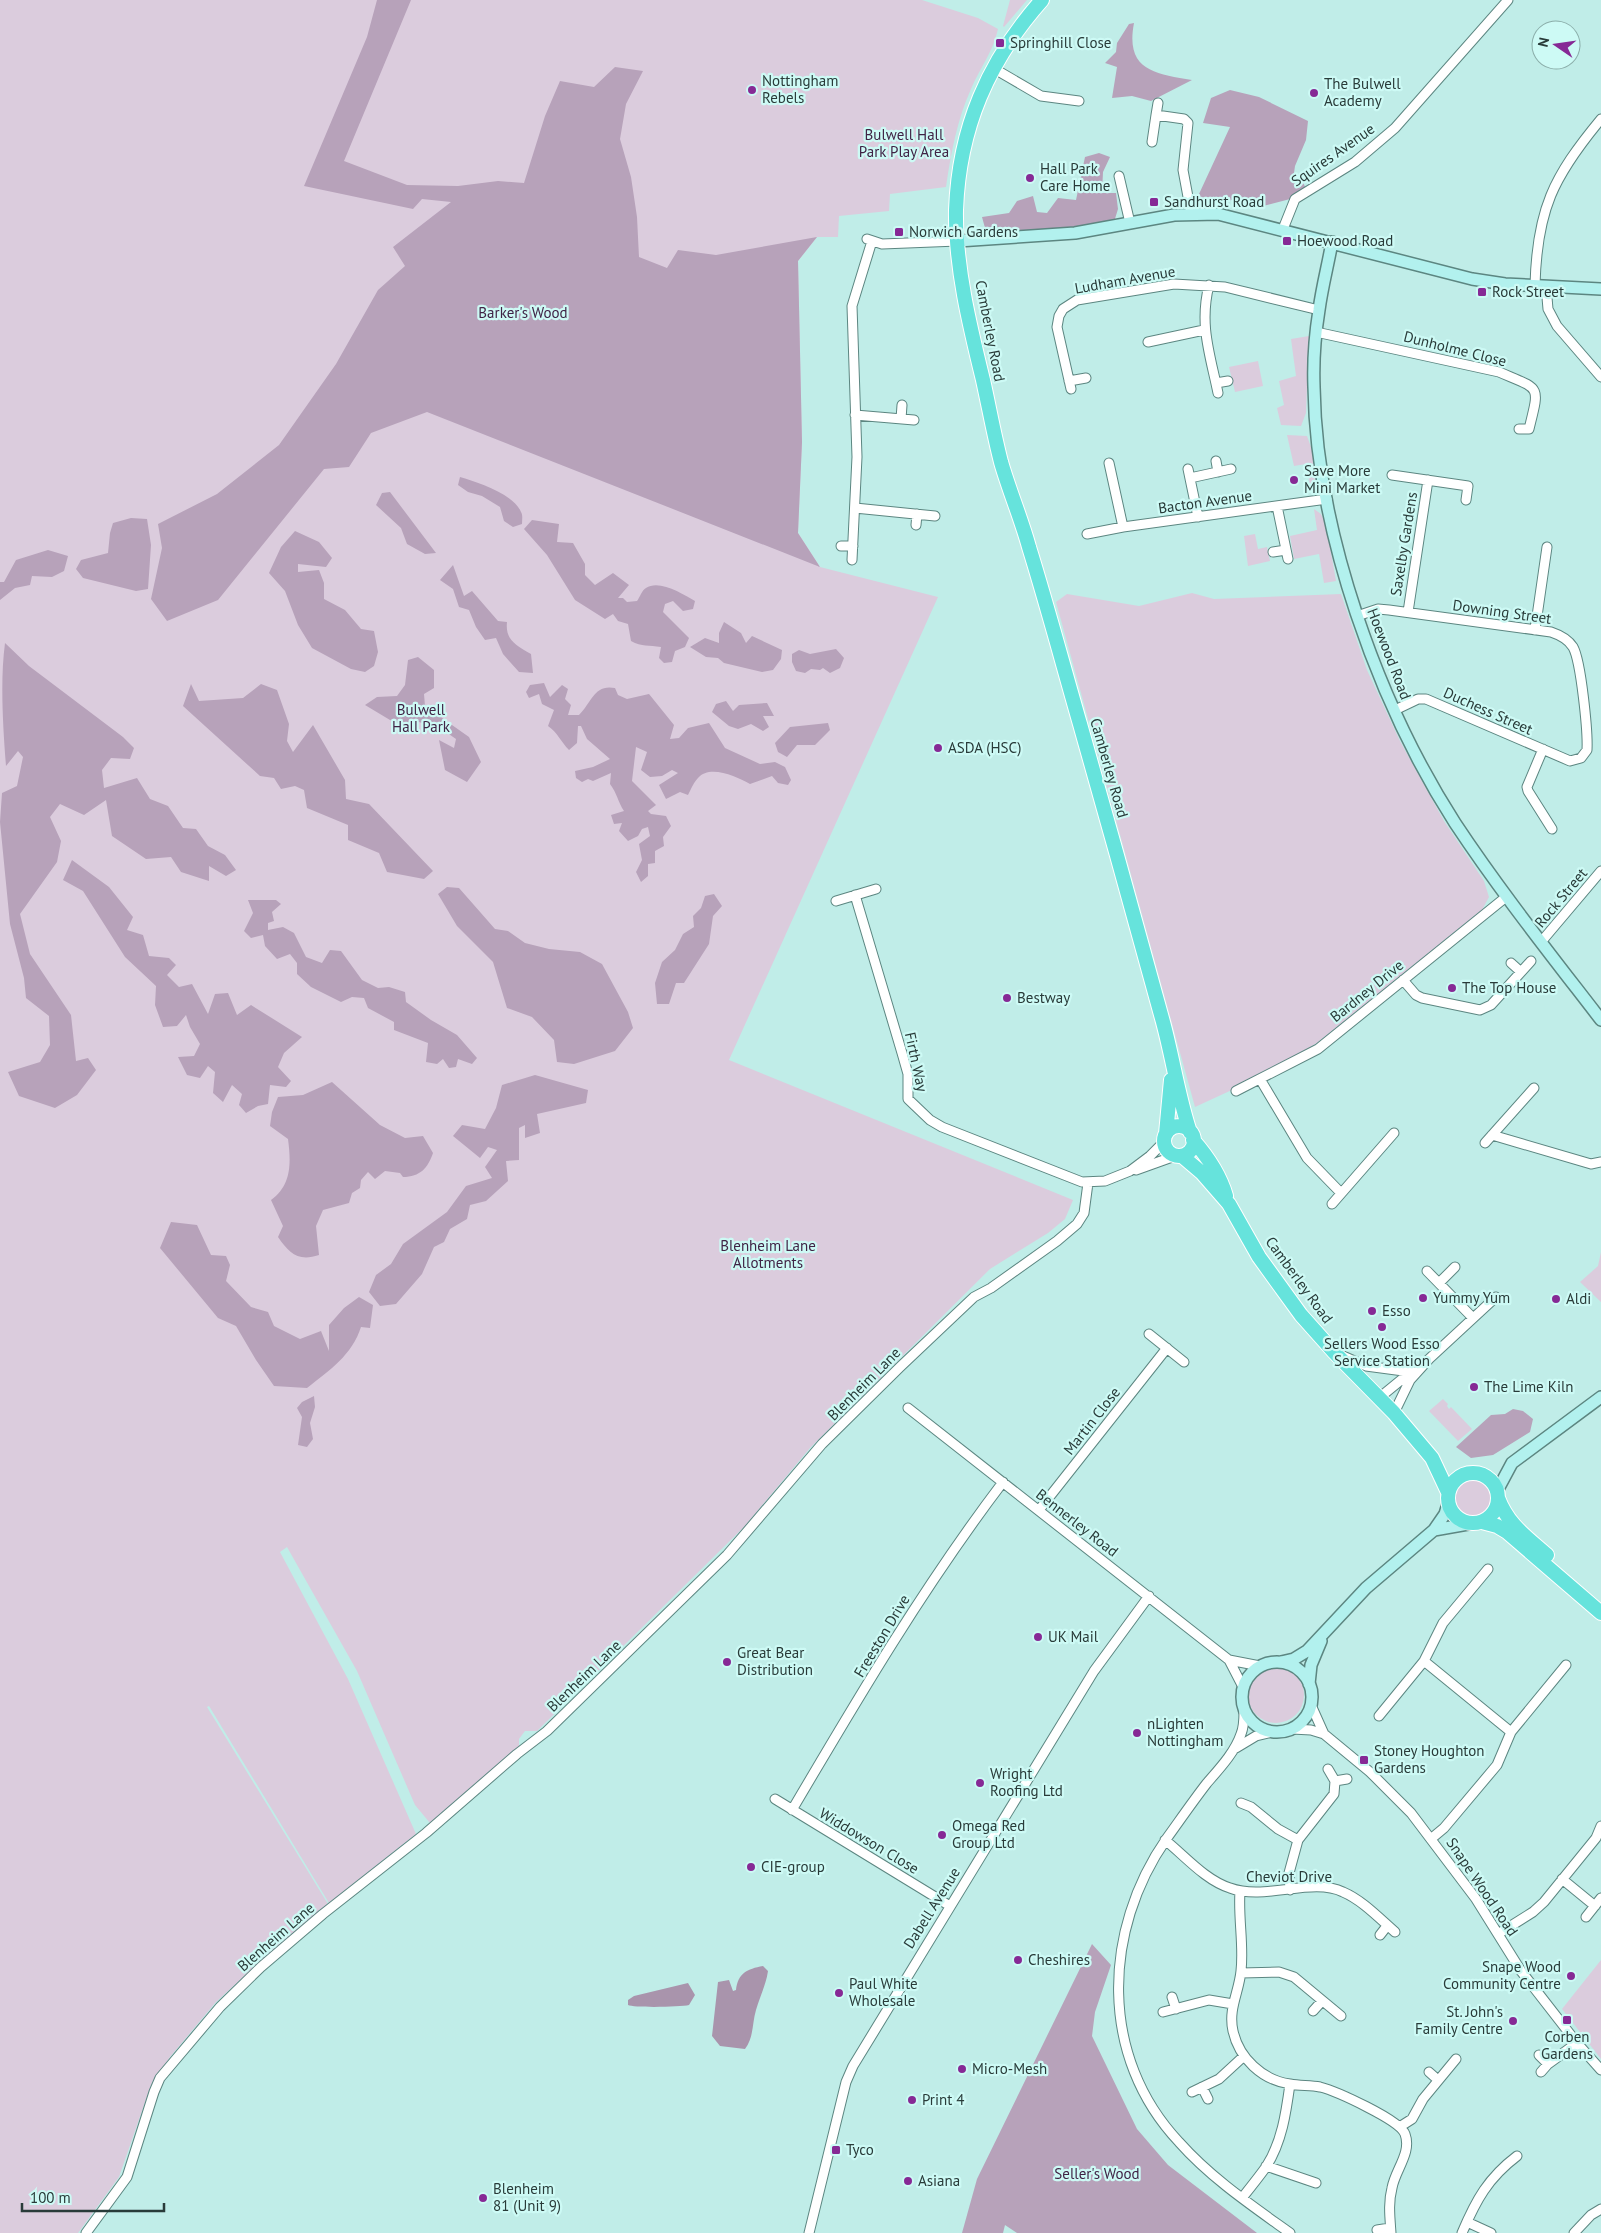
<svg xmlns="http://www.w3.org/2000/svg" width="1601" height="2233" viewBox="0 0 1601 2233" font-family="'PT Sans',sans-serif">
<rect width="100%" height="100%" fill="#c0ede8"/>
<path fill="#dbccdd" d="M0 0H922L978 18 998 29C993 52 980 68 971 89 957 120 951 153 946 187L890 194 889 211 839 216 838 237H817L798 261 802 442 798 533 820 567 938 597 729 1060 1073 1200 1065 1219 1048 1233 990 1269 810 1448 744 1527 537 1731H525L519 1739V1747L430 1823 415 1805 357 1671 287 1547 280 1552 348 1679 416 1834 329 1903 209 1706 207 1707 328 1904 263 1959 216 2002 170 2057 151 2085 119 2177 78 2233H0Z
M1010 0H1027L1004 27 1003 26Z
M1309 336 1306 413 1301 426 1281 425 1277 408 1284 405 1279 381 1296 376 1291 339Z
M1258 361 1263 386 1235 392 1229 367Z
M1287 435 1307 436 1312 450 1316 483 1310 485 1306 464 1294 466Z
M1314 509 1321 514 1326 524 1336 581 1324 583 1319 554 1294 559 1290 536 1317 530Z
M1255 534 1258 549 1267 547 1270 561 1248 566 1244 536Z
M1192 593 1214 599 1341 594 1367 670 1400 741 1444 821 1484 881 1489 897 1482 910 1317 1043 1260 1077 1195 1107 1056 602 1067 594 1139 606Z
M1601 1252V1302L1580 1282 1598 1266Z
M1443 1399 1448 1404 1447 1406 1449 1409 1451 1407 1472 1429 1458 1441 1429 1411Z
M1455 1498a18 18 0 1 1 36 0a18 18 0 1 1-36 0Z
M1248 1695a28 28 0 1 1 56 0a28 28 0 1 1-56 0Z
M1601 1960V2059L1562 2009Z"/>
<path fill="#b7a2ba" d="M377 0H411L344 161 407 185 458 186 498 181 524 183 545 116 560 81 594 87 615 67 643 71 626 104 620 139 631 177 637 217 639 257 667 268 678 250 716 255 817 237 798 261 802 442 798 533 820 567 427 412 371 433 349 467 324 469 218 600 167 621 151 599 162 548 158 524 217 494 279 445 336 364 378 290 405 266 393 247 451 202 422 199 413 209 304 186 367 37Z
M1134 23C1125 70 1154 74 1192 80L1151 101 1132 96 1112 98 1117 67 1105 63 1116 52 1117 43 1129 24Z
M1230 90 1259 97 1308 121 1306 140 1295 166 1293 180H1302L1306 189 1294 198 1259 207 1232 200 1201 206 1199 194 1230 127 1203 123 1211 98Z
M1099 153 1110 157 1103 172 1102 193H1116L1118 209 1114 222C1071 229 1028 233 985 228L982 217 1009 213 1017 201 1033 196 1037 212 1047 213 1058 198 1076 200 1085 157Z
M460 477C477 482 514 494 521 512 523 515 522 520 522 524L513 527 504 521 500 507 482 496 468 492 458 485Z
M390 492 436 553 425 554 407 544 401 528 376 505 382 493Z
M131 518 147 519 151 545 148 589 136 591 83 578 76 569 81 560 108 553 110 533 113 523Z
M532 520 559 524 557 542 573 543 585 564V575L595 585 613 573 629 585 618 598H623L627 602 637 601C640 597 642 590 646 588 659 579 683 594 695 601L693 609 683 611 673 601 665 604 663 612 689 638 685 647 675 651 672 662 664 663 659 658 661 647C649 645 642 647 631 641L628 624 618 621 613 614 605 619 575 600 547 555 524 529Z
M295 531 319 542 332 558 326 567 298 564V572L319 570 324 583V599L345 610 361 629 374 631 378 652 374 666 365 672 351 669 312 648 298 625 285 591 269 573 281 547Z
M48 550 68 556 64 571 52 577 32 576 30 585 15 588 0 600V582H4L16 560Z
M453 565 464 596 472 591 498 621 507 622C505 640 516 645 531 654L533 673 519 672 503 654 496 638 485 640 476 627 469 610 459 607 453 589 440 580Z
M724 622 741 633 746 643 752 636 782 650 781 659 773 670 762 672 724 663 718 658 706 657 690 647 705 638 719 643V633Z
M5 643 29 666 123 737 134 748 130 759 111 758 102 770 104 788 137 778 150 799 168 806 183 828 196 829 208 846 225 855 236 870 226 876 209 866V881L181 872 171 857 146 859 112 836 106 800 84 815 60 804 50 817 61 841 57 862 20 914 30 954 71 1015 76 1061 88 1058 96 1070 77 1095 55 1108 19 1096 8 1072 40 1062 50 1045 49 1016 26 998 24 978 10 924 0 822 2 793 17 786 23 757 18 751 6 766C3 727 0 681 5 643Z
M836 649 844 658 840 668 830 673 823 668 820 670 811 669 805 673 796 671 792 662V654L799 650 810 654Z
M418 657 434 670V688L424 694 425 706 469 737 481 762 467 782 445 770 439 740 454 748 456 739 443 730 419 722 409 727 390 720 365 705 377 697 397 696 405 685 408 660Z
M544 683 550 697 562 685 568 689 565 699 571 705 568 715H579C592 702 594 684 615 688L618 695 627 699 649 694 674 725 670 739 679 738 688 728 709 723 725 748 760 764 775 762 785 767 791 780 788 785 778 783 772 776 750 784C737 777 710 764 698 778 694 782 691 789 688 795L680 792 666 799 659 785 678 773 672 770 662 776 650 777 641 770 647 752 636 747 632 781 656 805 648 811 651 814 666 816 671 826 663 837 664 846 655 851V863L648 864V876L641 882 636 872 642 860 639 844 650 836 648 827 642 829 638 836 628 841 619 831 622 823 614 824 611 815 624 811C618 802 617 793 610 784L611 773 593 781 588 779 582 782 576 778 575 771 593 767 610 759 587 739 581 726H578L577 743 569 750C561 742 558 733 548 726L554 710 542 704 539 694 529 698 526 692 530 685Z
M191 684 199 701 243 698 261 684 277 690 289 724 287 741 293 752 313 725 345 780 346 799 369 804 433 871 424 879 387 872 379 853 348 840V825L307 808 304 790 295 786 281 789 274 778 260 776 183 706Z
M726 701 733 711 739 705 767 703 774 716H763L769 727 763 731 751 724 738 729 729 726 712 712 716 704Z
M828 723 830 730 815 745H797L787 757 778 752 775 743 790 727Z
M72 860 109 887 133 917 127 930 143 935 149 956 169 958 176 965 167 975 179 987 192 984 208 1014 215 994 228 993 237 1015 251 1005 302 1037 284 1053 278 1067 291 1081 286 1087 270 1085 268 1104 258 1106 246 1113 239 1105 242 1094 232 1085 223 1102 213 1093 215 1072 208 1066 200 1078 187 1075 178 1057 194 1056 200 1044 190 1027 186 1015 177 1026 163 1027 155 1005 156 986 125 957 83 891 63 880Z
M447 887 459 888 495 929 508 931 525 943 549 949 580 952 602 964 628 1012 633 1028 615 1051 574 1064 557 1062 554 1040 532 1017 507 1008 493 962 457 926 438 894Z
M714 894 722 906 713 916 709 944 684 983H676L669 1004H657L655 983 662 962 675 950 683 934 694 927 693 916 701 908 705 896Z
M248 900H276L281 904 272 912 274 921 268 923V930L283 927 294 933 306 957 322 963 330 950 341 951 362 980 378 988 389 987 405 992 406 1002 431 1020 457 1035 477 1058 472 1064 458 1059 456 1067 449 1068 443 1059 437 1064 426 1062 428 1043 394 1030V1022L368 1008 364 998 352 997 341 1002 311 987 297 974V963L290 954 277 959 265 946 263 935 251 938 244 931 253 913Z
M535 1075 588 1090 586 1103 537 1114 540 1133 525 1138V1125L519 1128V1160L506 1161 508 1181 486 1201 470 1205 467 1219 450 1229 444 1242 434 1247 422 1274 396 1304 380 1306 369 1292 376 1275 391 1264 403 1244 447 1212 466 1186 492 1178 485 1167 497 1150 488 1147 480 1158 453 1136 462 1125 485 1129 496 1108 502 1085Z
M332 1082 380 1125 405 1138 423 1136 433 1153C428 1168 420 1177 403 1177L400 1173 385 1171 375 1179 368 1172 361 1180 360 1188 352 1193 349 1203 323 1210 316 1226 319 1255C298 1262 289 1253 278 1237L283 1226 271 1200C292 1185 291 1162 288 1139L270 1126 272 1112 278 1097 303 1095Z
M171 1222 197 1225 211 1255 226 1256 230 1265 226 1281 251 1307 268 1312 274 1326 300 1339 321 1331 329 1351V1325L344 1308 359 1297 373 1305 370 1328 361 1327C352 1355 330 1370 307 1388L274 1386 256 1360 236 1326 218 1318 160 1248Z
M314 1396 315 1407 310 1423 313 1439 307 1447 298 1445 302 1417 297 1408 302 1402Z
M1513 1409 1523 1411 1533 1419 1530 1432 1493 1455 1471 1458 1456 1447 1491 1415 1505 1414Z
M1092 1944 1111 1965 1095 2012 1092 2036 1137 2129 1168 2165 1257 2233H1017L1005 2225 1003 2233H962L977 2179Z"/>
<path fill="#a994ac" d="M763 1966 768 1971C766 1985 760 1996 756 2010 752 2023 754 2037 745 2049L720 2046 712 2036 718 1982 729 1980 733 1991 736 1990C738 1973 747 1969 763 1966Z
M688 1983 695 1995 689 2005C681 2007 634 2008 628 2005V2000L634 1996Z"/>
<g fill="none" stroke-linecap="round" stroke-linejoin="round">
<defs>
<path id="street" d="M993 68 1041 96 1079 101
M1156 115 1158 103
M1152 142 1156 115 1184 119 1188 123 1183 170 1191 213
M1119 176 1130 223
M1283 229 1295 199 1355 162 1395 128 1508 0
M867 239 882 244 958 241
M1209 285C1199 325 1210 354 1218 393
M1535 285C1537 210 1553 177 1601 119
M1546 286 1548 309 1557 326 1601 377
M1316 332 1499 372C1541 390 1540 384 1529 429H1519
M1148 342 1204 330
M1069 381 1086 378
M1216 383 1228 381
M1071 389 1057 327 1059 316 1063 309 1077 300 1174 284 1225 287 1319 310
M855 415 914 420
M901 419 902 405
M1216 461 1218 472
M1109 463 1123 527
M1188 469 1198 517
M1392 475 1468 486 1466 500
M1190 478 1231 469
M1277 506 1288 559
M855 508 935 516
M916 525 917 514
M1087 534 1123 527 1327 499
M841 546H853
M1273 552 1286 550
M852 560 857 457 852 306 872 241
M1408 612 1428 480
M1357 616 1378 609 1389 610 1551 632C1560 635 1568 639 1573 647 1581 661 1588 732 1587 750L1581 758 1570 761 1426 699H1418L1395 710
M1535 630 1547 547
M1543 749 1527 787 1528 791 1552 829
M855 895 902 1053 908 1074V1099L930 1120 942 1127 1082 1182 1105 1181 1130 1171 1150 1156 1164 1142
M836 901 876 889
M1541 942 1601 871
M1511 963 1521 972
M1403 980 1416 995 1422 998 1480 1010 1491 1005 1531 961
M1260 1079 1307 1158 1341 1193
M1236 1091 1318 1049 1506 897
M1492 1135 1591 1164 1601 1162
M1485 1143 1534 1088
M1136 1170 1175 1156
M1332 1204 1394 1133
M1427 1271 1473 1318
M1439 1283 1455 1267
M1149 1334 1184 1362
M1341 1355 1366 1366 1411 1372
M1379 1398 1412 1371
M908 1408 1229 1660 1243 1687
M1394 1413 1410 1380 1429 1359 1496 1297
M1039 1510 1167 1348
M1229 1660 1260 1666
M1424 1661 1511 1732
M1311 1705 1324 1734
M1244 1711C1244 1719 1244 1727 1241 1734 1235 1752 1220 1768 1207 1783 1193 1801 1180 1820 1167 1838 1102 1931 1099 2057 1179 2142 1211 2178 1251 2205 1290 2233
M1379 1716 1424 1661 1443 1623 1488 1569
M1292 1729 1311 1730 1324 1734 1370 1772 1411 1813 1476 1899 1521 1971 1577 2043 1601 2070
M1236 1748 1256 1736 1272 1732
M1335 1781 1347 1779
M775 1799 950 1906
M1241 1803 1251 1807 1278 1829 1298 1840
M792 1810C858 1698 924 1586 1003 1482
M1432 1838 1444 1828 1497 1765 1511 1732 1566 1665
M1165 1840C1185 1856 1205 1880 1230 1888 1265 1901 1312 1877 1343 1892 1362 1900 1379 1918 1395 1932
M1562 1879 1595 1906
M1290 1890 1289 1873 1298 1840 1334 1794 1335 1781 1328 1769
M1240 1891C1238 1918 1244 1945 1241 1971 1239 1992 1228 2009 1233 2031 1239 2058 1262 2080 1290 2084 1300 2086 1310 2085 1320 2087 1336 2091 1400 2120 1405 2134 1412 2153 1395 2170 1392 2188 1388 2203 1390 2218 1391 2233
M1586 1917 1601 1898
M1498 1934 1533 1912 1544 1902 1596 1838 1601 1826
M1380 1935 1387 1926
M1241 1973 1279 1972 1294 1977 1341 2016
M1172 1997 1176 2009
M1313 2011 1322 2001
M1163 2012 1209 2000 1233 2004
M1539 2055 1548 2064
M1429 2072 1438 2080
M1541 2072 1548 2064 1577 2043
M1202 2087 1208 2099
M1192 2092 1219 2079 1244 2056
M1401 2126 1412 2119 1423 2099 1456 2059
M1266 2166 1316 2183
M1242 2198C1250 2188 1258 2178 1266 2167 1282 2142 1286 2113 1290 2084
M1467 2222 1491 2233
M1377 2230 1390 2228
M86 2233 127 2177 154 2092 160 2078 220 2007 261 1967 323 1914 426 1833 517 1754 547 1731 727 1555 822 1444 900 1367 974 1297 991 1288 1057 1241 1077 1224 1084 1213 1088 1183
M809 2233 846 2082 853 2066 1094 1671 1149 1596
M1462 2233C1476 2200 1488 2178 1517 2156
M1574 2233 1591 2215 1601 2209"/>
<path id="secondary" d="M958 241 1075 233 1174 215 1218 214 1472 279 1505 284 1601 289
M1332 242C1328 265 1322 287 1319 310 1315 335 1313 361 1314 387 1316 530 1378 703 1455 823 1500 891 1551 955 1601 1020
M1497 1491 1512 1463 1601 1397
M1434 1530 1468 1524
M1242 1697a35 35 0 1 1 70 0a35 35 0 1 1-70 0Z
M1281 1662 1294 1659 1307 1651 1366 1588 1434 1530 1445 1514 1448 1504
M1309 1684 1311 1665 1321 1641"/>
<path id="primary" d="M1042 0C988 61 959 128 956 210 955 266 970 327 983 380 989 407 994 435 1001 462 1009 490 1021 518 1029 547 1047 605 1063 665 1080 724 1108 823 1136 923 1163 1022 1173 1059 1178 1096 1190 1132
M1164 1141a15 15 0 1 1 30 0a15 15 0 1 1-30 0Z
M1166 1134 1171 1080
M1193 1140C1208 1157 1220 1175 1226 1196
M1182 1156 1202 1173 1229 1204 1259 1257 1301 1315 1334 1352 1394 1413 1432 1458 1448 1492
M1448 1498a25 25 0 1 1 50 0a25 25 0 1 1-50 0Z
M1498 1498C1508 1525 1527 1537 1547 1555
M1482 1522 1497 1526 1507 1532 1601 1613"/>
</defs>
<use href="#street" stroke="#5c8681" stroke-width="11"/>
<use href="#secondary" stroke="#5c8681" stroke-width="14"/>
<use href="#primary" stroke="#fff" stroke-width="16"/>
<use href="#street" stroke="#fff" stroke-width="9"/>
<use href="#secondary" stroke="#b2f1ee" stroke-width="11"/>
<use href="#primary" stroke="#66e3dc" stroke-width="14"/>
</g>
<g fill="#862995" stroke="#cdfaf5" stroke-width="2">
<rect x="995" y="38" width="10" height="10" rx="2.5"/>
<circle cx="752" cy="90" r="5"/>
<circle cx="1314" cy="93" r="5"/>
<circle cx="1030" cy="178" r="5"/>
<rect x="1149" y="197" width="10" height="10" rx="2.5"/>
<rect x="894" y="227" width="10" height="10" rx="2.5"/>
<rect x="1282" y="236" width="10" height="10" rx="2.5"/>
<rect x="1477" y="287" width="10" height="10" rx="2.5"/>
<circle cx="1294" cy="480" r="5"/>
<circle cx="938" cy="748" r="5"/>
<circle cx="1452" cy="988" r="5"/>
<circle cx="1007" cy="998" r="5"/>
<circle cx="1423" cy="1298" r="5"/>
<circle cx="1556" cy="1299" r="5"/>
<circle cx="1372" cy="1311" r="5"/>
<circle cx="1382" cy="1327" r="5"/>
<circle cx="1474" cy="1387" r="5"/>
<circle cx="1038" cy="1637" r="5"/>
<circle cx="727" cy="1662" r="5"/>
<circle cx="1137" cy="1733" r="5"/>
<rect x="1359" y="1755" width="10" height="10" rx="2.5"/>
<circle cx="980" cy="1783" r="5"/>
<circle cx="942" cy="1835" r="5"/>
<circle cx="751" cy="1867" r="5"/>
<circle cx="1018" cy="1960" r="5"/>
<circle cx="1571" cy="1976" r="5"/>
<circle cx="839" cy="1993" r="5"/>
<rect x="1562" y="2015" width="10" height="10" rx="2.5"/>
<circle cx="1513" cy="2021" r="5"/>
<circle cx="962" cy="2069" r="5"/>
<circle cx="912" cy="2100" r="5"/>
<rect x="831" y="2145" width="10" height="10" rx="2.5"/>
<circle cx="908" cy="2181" r="5"/>
<circle cx="483" cy="2198" r="5"/>
</g>
<g text-anchor="middle" stroke-width="4.5" stroke-linejoin="round" paint-order="stroke">
<g font-size="15" fill="#293b39" stroke="#cdfaf5" text-anchor="start">
<text x="1010" y="48">Springhill Close</text>
<text x="762" y="86">Nottingham<tspan x="762" dy="17">Rebels</tspan></text>
<text x="1324" y="89">The Bulwell<tspan x="1324" dy="17">Academy</tspan></text>
<text x="1040" y="174">Hall Park<tspan x="1040" dy="17">Care Home</tspan></text>
<text x="1164" y="207">Sandhurst Road</text>
<text x="909" y="237">Norwich Gardens</text>
<text x="1297" y="246">Hoewood Road</text>
<text x="1492" y="297">Rock Street</text>
<text x="1304" y="476">Save More<tspan x="1304" dy="17">Mini Market</tspan></text>
<text x="948" y="753">ASDA (HSC)</text>
<text x="1462" y="993">The Top House</text>
<text x="1017" y="1003">Bestway</text>
<text x="1433" y="1303">Yummy Yum</text>
<text x="1566" y="1304">Aldi</text>
<text x="1382" y="1316">Esso</text>
<text x="1382" y="1349" text-anchor="middle">Sellers Wood Esso<tspan x="1382" dy="17">Service Station</tspan></text>
<text x="1484" y="1392">The Lime Kiln</text>
<text x="1048" y="1642">UK Mail</text>
<text x="737" y="1658">Great Bear<tspan x="737" dy="17">Distribution</tspan></text>
<text x="1147" y="1729">nLighten<tspan x="1147" dy="17">Nottingham</tspan></text>
<text x="1374" y="1756">Stoney Houghton<tspan x="1374" dy="17">Gardens</tspan></text>
<text x="990" y="1779">Wright<tspan x="990" dy="17">Roofing Ltd</tspan></text>
<text x="952" y="1831">Omega Red<tspan x="952" dy="17">Group Ltd</tspan></text>
<text x="761" y="1872">CIE-group</text>
<text x="1028" y="1965">Cheshires</text>
<text x="1561" y="1972" text-anchor="end">Snape Wood<tspan x="1561" dy="17">Community Centre</tspan></text>
<text x="849" y="1989">Paul White<tspan x="849" dy="17">Wholesale</tspan></text>
<text x="1503" y="2017" text-anchor="end">St. John's<tspan x="1503" dy="17">Family Centre</tspan></text>
<text x="1567" y="2042" text-anchor="middle">Corben<tspan x="1567" dy="17">Gardens</tspan></text>
<text x="972" y="2074">Micro-Mesh</text>
<text x="922" y="2105">Print 4</text>
<text x="846" y="2155">Tyco</text>
<text x="918" y="2186">Asiana</text>
<text x="493" y="2194">Blenheim<tspan x="493" dy="17">81 (Unit 9)</tspan></text>
</g>
<g font-size="15" fill="#402345" stroke="#cdfaf5">
<text x="904" y="140">Bulwell Hall<tspan x="904" dy="17">Park Play Area</tspan></text>
<text x="523" y="318">Barker's Wood</text>
<text x="421" y="715">Bulwell<tspan x="421" dy="17">Hall Park</tspan></text>
<text x="768" y="1251">Blenheim Lane<tspan x="768" dy="17">Allotments</tspan></text>
<text x="1097" y="2179">Seller's Wood</text>
</g>
<g font-size="15" fill="#293b39" stroke="#cdfaf5">
<text transform="translate(1333 155) rotate(-35)" y="5">Squires Avenue</text>
<text transform="translate(1125 280) rotate(-10)" y="5">Ludham Avenue</text>
<text transform="translate(990 331) rotate(79)" y="5">Camberley Road</text>
<text transform="translate(1455 349) rotate(14)" y="5">Dunholme Close</text>
<text transform="translate(1205 502) rotate(-8)" y="5">Bacton Avenue</text>
<text transform="translate(1404 544) rotate(-81)" y="5">Saxelby Gardens</text>
<text transform="translate(1502 612) rotate(8)" y="5">Downing Street</text>
<text transform="translate(1389 654) rotate(69)" y="5">Hoewood Road</text>
<text transform="translate(1488 711) rotate(24)" y="5">Duchess Street</text>
<text transform="translate(1109 768) rotate(74)" y="5">Camberley Road</text>
<text transform="translate(1561 898) rotate(-50)" y="5">Rock Street</text>
<text transform="translate(1367 991) rotate(-39)" y="5">Bardney Drive</text>
<text transform="translate(916 1062) rotate(78)" y="5">Firth Way</text>
<text transform="translate(1299 1280) rotate(54)" y="5">Camberley Road</text>
<text transform="translate(864 1384) rotate(-45)" y="5">Blenheim Lane</text>
<text transform="translate(1092 1421) rotate(-52)" y="5">Martin Close</text>
<text transform="translate(1077 1523) rotate(38)" y="5">Bennerley Road</text>
<text transform="translate(882 1636) rotate(-59)" y="5">Freeston Drive</text>
<text transform="translate(584 1676) rotate(-44)" y="5">Blenheim Lane</text>
<text transform="translate(869 1841) rotate(31)" y="5">Widdowson Close</text>
<text x="1289" y="1882">Cheviot Drive</text>
<text transform="translate(1482 1887) rotate(56)" y="5">Snape Wood Road</text>
<text transform="translate(932 1908) rotate(-58)" y="5">Dabell Avenue</text>
<text transform="translate(276 1937) rotate(-41)" y="5">Blenheim Lane</text>
</g>
</g>
<g transform="translate(1556 45) rotate(283)"><circle r="24" fill="#cdfaf5" stroke="#8baeaa"/>
<path d="M0-4L9 19L0 12L-9 19Z" fill="#862995"/>
<text y="-8" font-size="14" font-weight="bold" text-anchor="middle" fill="#293b39">N</text>
</g>
<path d="M22 2203v8h142v-8" fill="none" stroke="#293b39" stroke-width="2.5"/>
<text x="30" y="2203" font-size="15" fill="#293b39" stroke="#cdfaf5" stroke-width="4" paint-order="stroke">100 m</text>
</svg>
